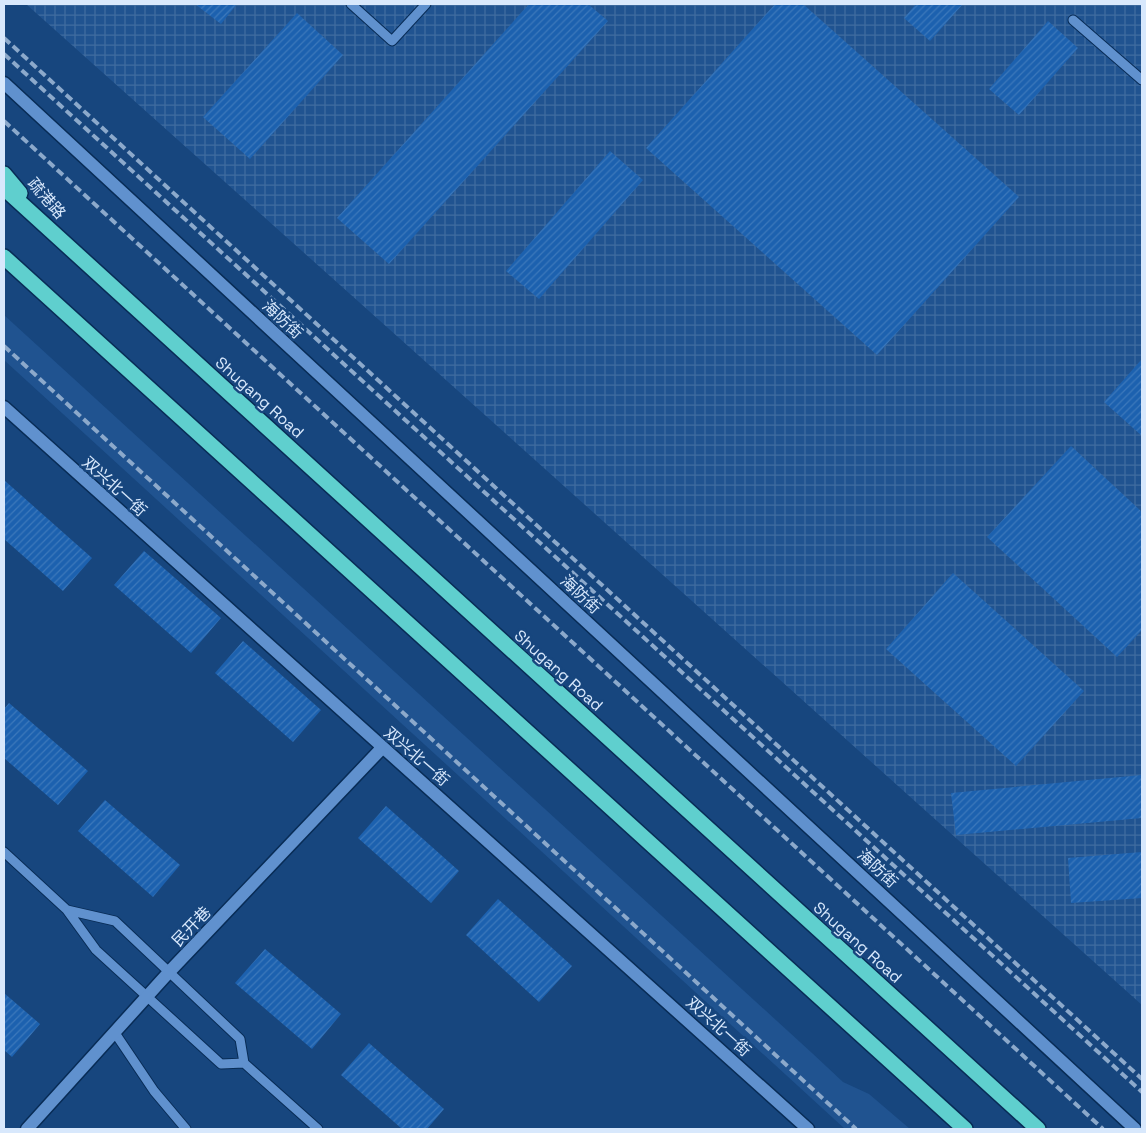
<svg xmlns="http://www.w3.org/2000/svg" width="1146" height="1133" viewBox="0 0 1146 1133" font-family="'Space Grotesk','Noto Sans SC',sans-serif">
<defs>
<pattern id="industrial-grid" width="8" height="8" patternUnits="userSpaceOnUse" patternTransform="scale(1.25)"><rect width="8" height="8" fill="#205390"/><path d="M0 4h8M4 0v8" fill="none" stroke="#406ca0"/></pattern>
<pattern id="building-hatch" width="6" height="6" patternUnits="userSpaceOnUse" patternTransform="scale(1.25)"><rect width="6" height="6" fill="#1c61af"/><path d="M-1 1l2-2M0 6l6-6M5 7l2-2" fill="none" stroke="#3c78bb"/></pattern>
</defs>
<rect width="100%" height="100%" fill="#17467e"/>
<path fill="#205390" d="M4 315 812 1053 843 1082 869 1094 910 1129H845L4 360Z"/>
<path fill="url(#industrial-grid)" d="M26 4H1142V1005L369 311Z"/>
<path fill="url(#building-hatch)" d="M195 4H237L221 24Z
M529 4H588L608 21 389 264 337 218Z
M775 4H803L1019 197 877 355 646 148Z
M916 4H963L930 41 904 18Z
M297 13 343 55 250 159 203 117Z
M1048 21 1078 48 1019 115 989 89Z
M610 151 643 180 539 299 506 271Z
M1142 359V436L1104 402Z
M1071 446 1142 512V630L1117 657 987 537Z
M4 480 92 558 63 591 4 539Z
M144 551 221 618 191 653 114 585Z
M953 573 1084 691 1016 766 886 649Z
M243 641 321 710 293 742 215 673Z
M9 703 88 771 58 805 4 758V709Z
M1142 775V818L956 835 951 793Z
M105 800 180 865 153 897 78 831Z
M386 806 459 871 431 903 358 838Z
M1142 852V898L1071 903 1068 858Z
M498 899 572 966 539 1002 466 935Z
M265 949 341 1014 312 1049 235 983Z
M4 993 40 1024 12 1057 4 1050Z
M369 1043 444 1109 427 1129H402L341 1075Z"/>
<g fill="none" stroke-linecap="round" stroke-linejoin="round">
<defs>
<path id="lane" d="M351 4 392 41 426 4
M1073 20 1142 80
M4 852 67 910
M115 1033 154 1091 186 1129
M244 1063 221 1064 96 950 67 910 115 921 240 1039 244 1063 318 1129"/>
<path id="street" d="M4 407C272 648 542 887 808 1129
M27 1129 170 971 382 748"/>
<path id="secondary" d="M4 83 1135 1129"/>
<path id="highway" d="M4 174 20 193
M4 188 1038 1129
M4 257 965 1129"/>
</defs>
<use href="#lane" stroke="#082c56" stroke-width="11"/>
<use href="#street" stroke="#082c56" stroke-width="15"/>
<use href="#secondary" stroke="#082c56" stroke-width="15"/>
<use href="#highway" stroke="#082c56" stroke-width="18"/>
<use href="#lane" stroke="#6091ce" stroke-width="9"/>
<use href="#street" stroke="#6091ce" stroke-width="12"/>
<use href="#secondary" stroke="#6091ce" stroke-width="12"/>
<use href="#highway" stroke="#5fcfce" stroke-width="15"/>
<path stroke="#8ca9cb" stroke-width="4" stroke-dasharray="8 4" stroke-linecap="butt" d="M4 38 1142 1079
M4 54 1142 1092
M4 121 1103 1129
M4 346 856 1129"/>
</g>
<g text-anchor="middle" stroke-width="5" stroke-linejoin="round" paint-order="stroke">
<g font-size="16" fill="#d8e8fc" stroke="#17467e">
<text transform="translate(47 198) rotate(49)" y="6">疏港路</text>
<text transform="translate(283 319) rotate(43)" y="6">海防街</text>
<text transform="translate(260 397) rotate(42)" y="6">Shugang Road</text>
<text transform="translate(115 486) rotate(42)" y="6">双兴北一街</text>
<text transform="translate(581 594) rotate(43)" y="6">海防街</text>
<text transform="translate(559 670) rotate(42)" y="6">Shugang Road</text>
<text transform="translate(417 756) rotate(41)" y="6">双兴北一街</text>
<text transform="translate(878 868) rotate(43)" y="6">海防街</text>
<text transform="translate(191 926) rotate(-46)" y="6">民开巷</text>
<text transform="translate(858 942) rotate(42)" y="6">Shugang Road</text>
<text transform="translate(719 1026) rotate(42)" y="6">双兴北一街</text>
</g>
</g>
<rect width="1146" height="1133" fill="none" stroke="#d8e8fc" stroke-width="10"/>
</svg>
